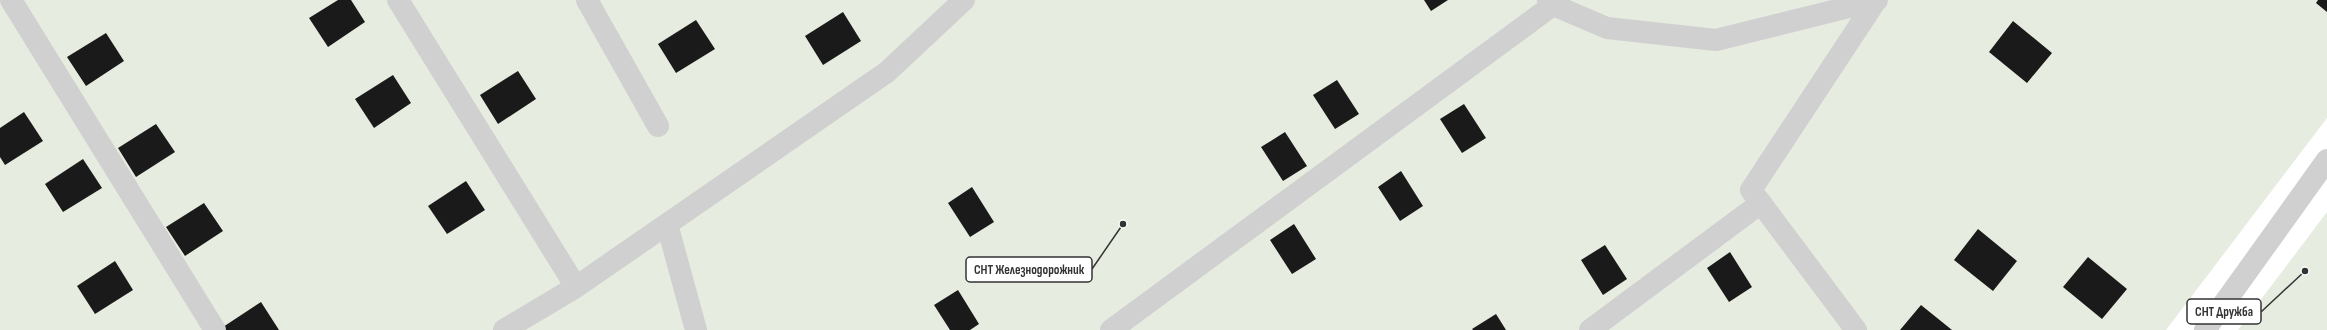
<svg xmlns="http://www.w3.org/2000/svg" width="2327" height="330" viewBox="0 0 2327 330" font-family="'Sofia Sans Condensed',sans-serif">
<rect width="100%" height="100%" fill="#fff"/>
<path fill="#e6ecdf" d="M0 0H2327V118L2166 330H0Z
M2327 212V330H2238Z"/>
<path fill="#1a1a1a" d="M338 0H351L365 22 328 47 309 18Z
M1424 0H1448L1431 11Z
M2318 0H2327V12L2316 3Z
M843 12 861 41 823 65 805 36Z
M696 20 715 49 676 73 658 44Z
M2013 21 2052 53 2027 83 1989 52Z
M106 33 124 61 86 86 67 57Z
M518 71 536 99 498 124 480 95Z
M393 75 411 103 374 128 355 99Z
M1337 80 1359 114 1335 129 1313 95Z
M1464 104 1486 138 1462 153 1440 119Z
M24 112 43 141 5 165 0 157V128Z
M156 124 175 152 136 177 118 148Z
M1285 132 1307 166 1283 181 1261 147Z
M83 159 102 188 63 212 45 184Z
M1401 171 1423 206 1400 221 1378 187Z
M466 181 485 210 447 234 428 206Z
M972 187 994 222 970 237 948 203Z
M204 203 223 231 185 256 166 227Z
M1294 224 1316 259 1292 274 1270 240Z
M1978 229 2017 261 1993 291 1954 260Z
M1605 245 1627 279 1603 295 1581 260Z
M1730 252 1752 287 1729 302 1707 268Z
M2088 257 2127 289 2102 319 2063 287Z
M115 261 133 290 95 314 77 286Z
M958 290 979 324 970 330H950L934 305Z
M261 302 279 330H225L223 327Z
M1921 305 1952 330H1900Z
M1496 314 1506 330H1473L1472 329Z"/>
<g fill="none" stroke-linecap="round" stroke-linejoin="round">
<path stroke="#d0d0d0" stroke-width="22" d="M11 0 215 330
M398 0 576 287
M587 0 658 126
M1548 0 1553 5 1607 28 1716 40 1877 0
M667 224 696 330
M504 330 576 287 887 72 964 0
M1111 330 1553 5
M1590 330 1761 203
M1856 330 1751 190 1875 2
M2205 330 2327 160"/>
</g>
<path fill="none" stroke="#333" stroke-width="1.5" d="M1123 224L1092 269M2305 271L2261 312"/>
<g fill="#333" stroke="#fff" stroke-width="1.5">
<circle cx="1123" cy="224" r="4"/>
<circle cx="2305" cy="271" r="4"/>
</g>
<g fill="#fff" stroke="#333" stroke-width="1.5">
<rect x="966" y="257" width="126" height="25" rx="4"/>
<rect x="2187" y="299" width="74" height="25" rx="4"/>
</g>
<g font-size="13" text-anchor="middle" font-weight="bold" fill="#333">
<text x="1029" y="274">СНТ Железнодорожник</text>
<text x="2224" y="316">СНТ Дружба</text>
</g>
</svg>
